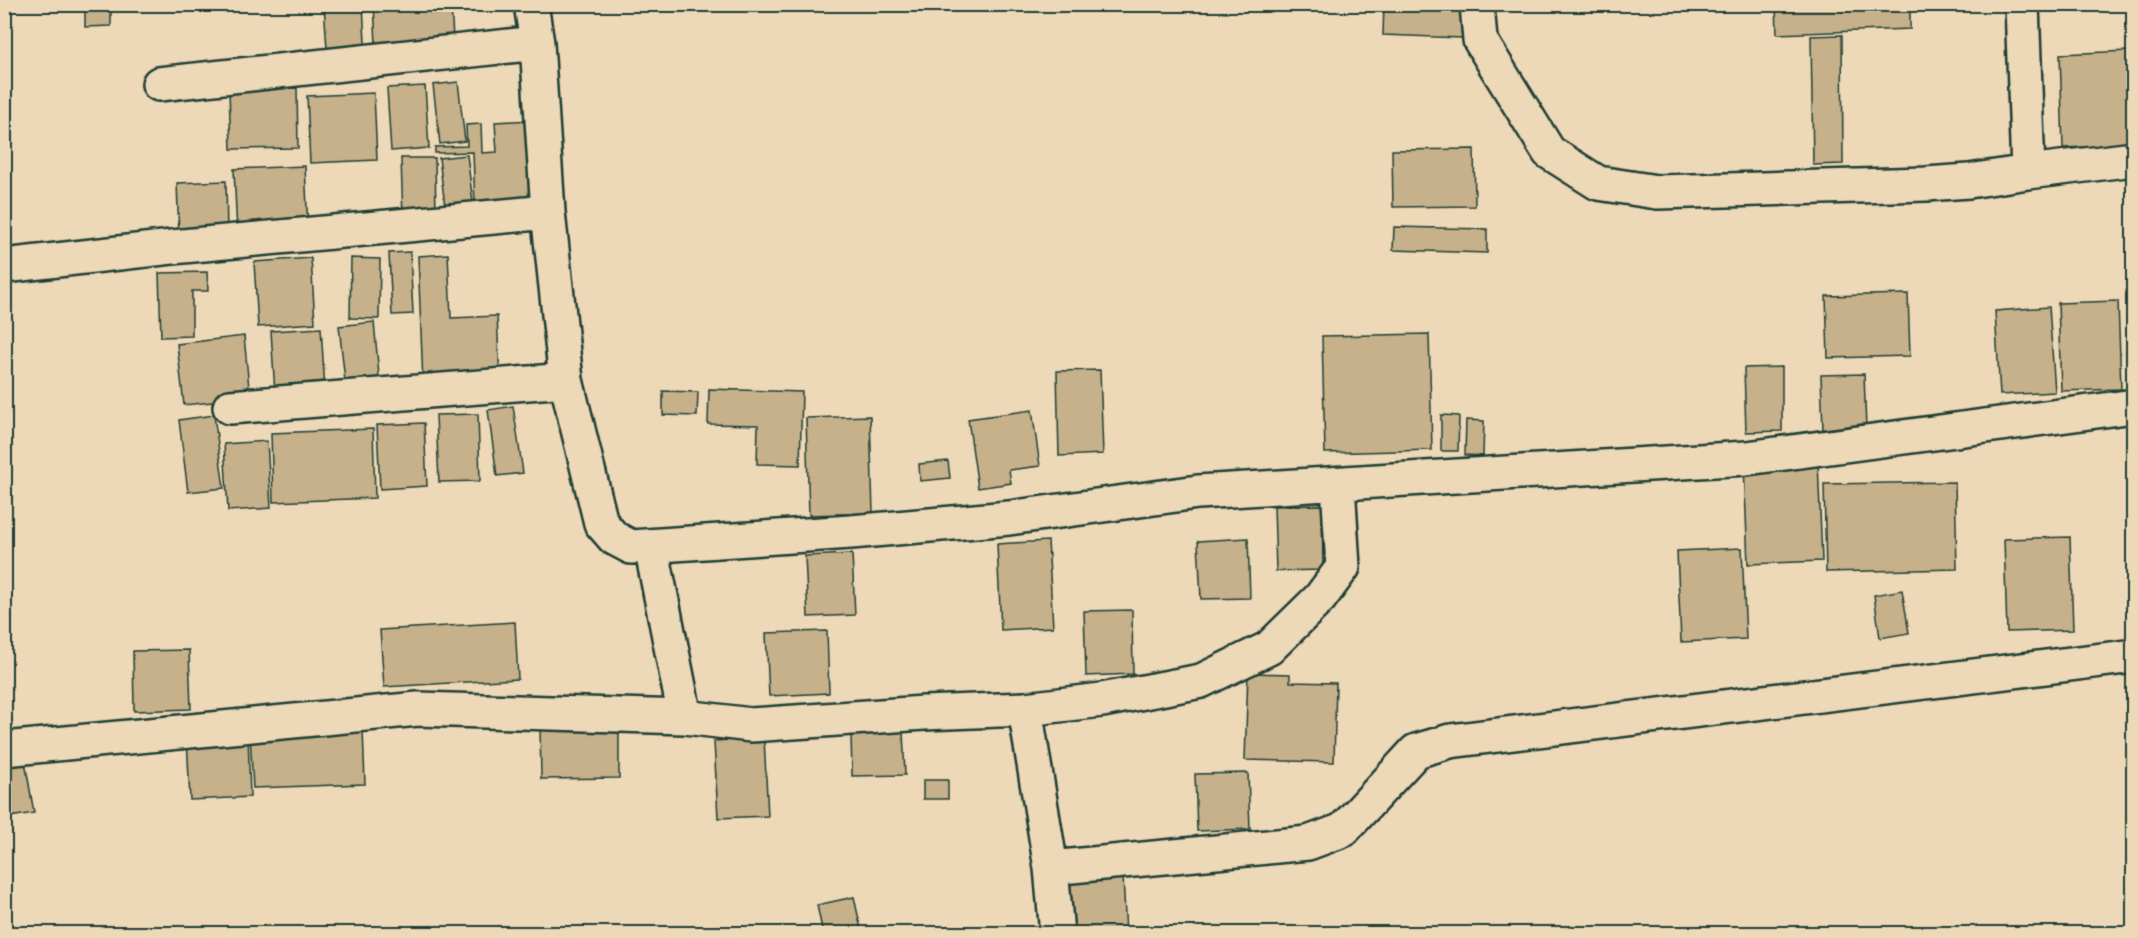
<svg xmlns="http://www.w3.org/2000/svg" width="2138" height="938" font-family="Sriracha,sans-serif">
<style>
.building{fill:#c6b18a;stroke:#1f3d34;stroke-width:1.5}
.lines{fill:none;stroke-linecap:round;stroke-linejoin:round}
.minor-casing{stroke:#1f3d34;stroke-width:38}
.minor{stroke:#edd8b7;stroke-width:33}
</style>
<rect width="100%" height="100%" fill="#edd8b7"/>
<filter id="ink" filterUnits="userSpaceOnUse"><feTurbulence type="fractalNoise" baseFrequency=".0167" numOctaves="2"/><feDisplacementMap in="SourceGraphic" scale="12" xChannelSelector="R" yChannelSelector="G"/><feConvolveMatrix kernelMatrix="1 2 1 2 8 2 1 2 1" color-interpolation-filters="sRGB"/></filter>
<g filter="url(#ink)">
<path class="building" d="M 85,4 L 111,4 L 111,26 L 85,27 Z
M 324,4 L 363,4 L 366,62 L 328,64 Z
M 374,4 L 451,4 L 453,39 L 376,44 Z
M 1384,4 L 1463,4 L 1462,38 L 1383,35 Z
M 1776,4 L 1910,4 L 1910,29 L 1777,34 Z
M 2127,4 L 2134,4 L 2134,30 L 2129,30 Z
M 1842,35 L 1843,164 L 1813,165 L 1811,36 Z
M 2129,51 L 2132,145 L 2063,148 L 2060,54 Z
M 458,82 L 465,141 L 440,144 L 433,85 Z
M 425,86 L 429,148 L 391,151 L 387,88 Z
M 297,88 L 298,148 L 231,149 L 229,90 Z
M 374,93 L 377,160 L 310,163 L 307,96 Z
M 531,120 L 534,203 L 475,206 L 473,152 L 435,153 L 435,147 L 467,146 L 466,125 L 481,124 L 482,153 L 497,152 L 495,122 Z
M 1474,149 L 1475,206 L 1393,207 L 1392,150 Z
M 467,155 L 474,211 L 446,214 L 439,158 Z
M 401,158 L 435,158 L 436,218 L 403,219 Z
M 305,166 L 308,229 L 237,233 L 234,169 Z
M 226,181 L 227,235 L 179,236 L 177,183 Z
M 1394,227 L 1487,229 L 1487,253 L 1393,250 Z
M 410,252 L 413,314 L 392,315 L 389,253 Z
M 448,254 L 451,318 L 497,316 L 500,380 L 423,383 L 418,256 Z
M 311,258 L 315,323 L 258,327 L 254,262 Z
M 351,258 L 380,259 L 379,319 L 350,318 Z
M 207,272 L 208,291 L 192,291 L 192,336 L 161,337 L 159,273 Z
M 1908,294 L 1910,356 L 1828,358 L 1826,296 Z
M 2118,301 L 2121,389 L 2061,391 L 2058,303 Z
M 2049,307 L 2055,392 L 2000,395 L 1995,311 Z
M 374,322 L 380,386 L 346,390 L 339,326 Z
M 321,328 L 325,390 L 275,393 L 271,331 Z
M 1429,334 L 1432,450 L 1325,453 L 1322,336 Z
M 244,336 L 250,398 L 184,405 L 177,344 Z
M 1782,367 L 1782,431 L 1746,432 L 1744,368 Z
M 1100,370 L 1103,454 L 1059,456 L 1057,371 Z
M 1864,374 L 1866,429 L 1823,430 L 1821,375 Z
M 709,389 L 802,392 L 800,465 L 757,464 L 758,425 L 708,424 Z
M 663,391 L 698,392 L 697,416 L 663,415 Z
M 513,406 L 523,473 L 497,476 L 488,410 Z
M 1032,410 L 1040,466 L 1009,470 L 1011,483 L 978,488 L 968,419 Z
M 478,414 L 480,481 L 439,482 L 436,415 Z
M 214,415 L 224,488 L 188,492 L 179,420 Z
M 1441,415 L 1459,416 L 1458,451 L 1441,451 Z
M 870,416 L 873,513 L 809,515 L 806,418 Z
M 1466,420 L 1484,421 L 1483,456 L 1465,455 Z
M 424,423 L 427,486 L 380,489 L 377,425 Z
M 373,429 L 375,498 L 273,502 L 271,433 Z
M 267,441 L 271,508 L 228,511 L 224,444 Z
M 2134,443 L 2134,532 L 2130,532 L 2129,444 Z
M 948,461 L 950,478 L 920,481 L 919,464 Z
M 1818,461 L 1822,561 L 1748,564 L 1744,464 Z
M 1955,482 L 1957,569 L 1826,572 L 1824,484 Z
M 1322,505 L 1323,570 L 1276,571 L 1274,506 Z
M 2070,537 L 2073,630 L 2007,632 L 2004,539 Z
M 1248,538 L 1250,598 L 1201,599 L 1198,541 Z
M 1048,541 L 1053,627 L 1001,630 L 997,544 Z
M 1742,548 L 1746,639 L 1681,642 L 1677,551 Z
M 852,554 L 855,615 L 808,617 L 805,556 Z
M 1902,590 L 1909,633 L 1880,638 L 1874,595 Z
M 1132,610 L 1133,674 L 1086,676 L 1084,611 Z
M 515,622 L 518,679 L 384,687 L 380,630 Z
M 827,631 L 829,693 L 769,696 L 766,633 Z
M 189,650 L 191,709 L 134,711 L 133,651 Z
M 1248,673 L 1290,674 L 1290,682 L 1336,683 L 1334,762 L 1245,760 Z
M 619,722 L 619,778 L 541,779 L 540,723 Z
M 363,729 L 365,784 L 253,788 L 250,734 Z
M 903,731 L 905,775 L 852,776 L 851,733 Z
M 248,734 L 250,797 L 190,800 L 187,737 Z
M 764,738 L 768,816 L 718,818 L 714,741 Z
M 24,756 L 34,813 L 4,818 L 4,759 Z
M 1248,773 L 1250,829 L 1197,831 L 1195,774 Z
M 923,780 L 948,780 L 948,799 L 923,799 Z
M 1123,876 L 1126,934 L 1073,934 L 1070,879 Z
M 854,897 L 862,934 L 823,934 L 817,905 Z"/>
<g class="lines">
<g class="minor-casing">
<path id="minor" d="M 531,4 L 537,43 L 548,212 L 566,380 L 601,523 L 614,538 L 631,547 L 851,532 L 1009,518 L 1198,492 L 1747,458 L 2134,406
M 1477,4 L 1480,40 L 1549,152 L 1598,183 L 1657,192 L 1926,184 L 1969,181 L 2028,172 L 2134,159
M 2022,4 L 2028,172
M 159,84 L 537,43
M 4,266 L 172,247 L 548,212
M 230,407 L 566,380
M 651,546 L 685,717
M 1025,709 L 1051,868 L 1057,934
M 4,749 L 418,709 L 685,717 L 751,725 L 924,713 L 1025,709 L 1102,700 L 1201,681 L 1269,648 L 1320,598 L 1343,567 L 1338,485
M 1051,868 L 1308,843 L 1343,830 L 1416,751 L 1450,741 L 2134,656"/>
</g>
<use href="#minor" class="minor"/>
</g>
</g>
<rect width="2138" height="938" fill="none" stroke="#edd8b7" stroke-width="24"/>
<rect x="12" y="12" width="2114" height="914" fill="none" stroke="#1f3d34" stroke-width="2" filter="url(#ink)"/>
</svg>
